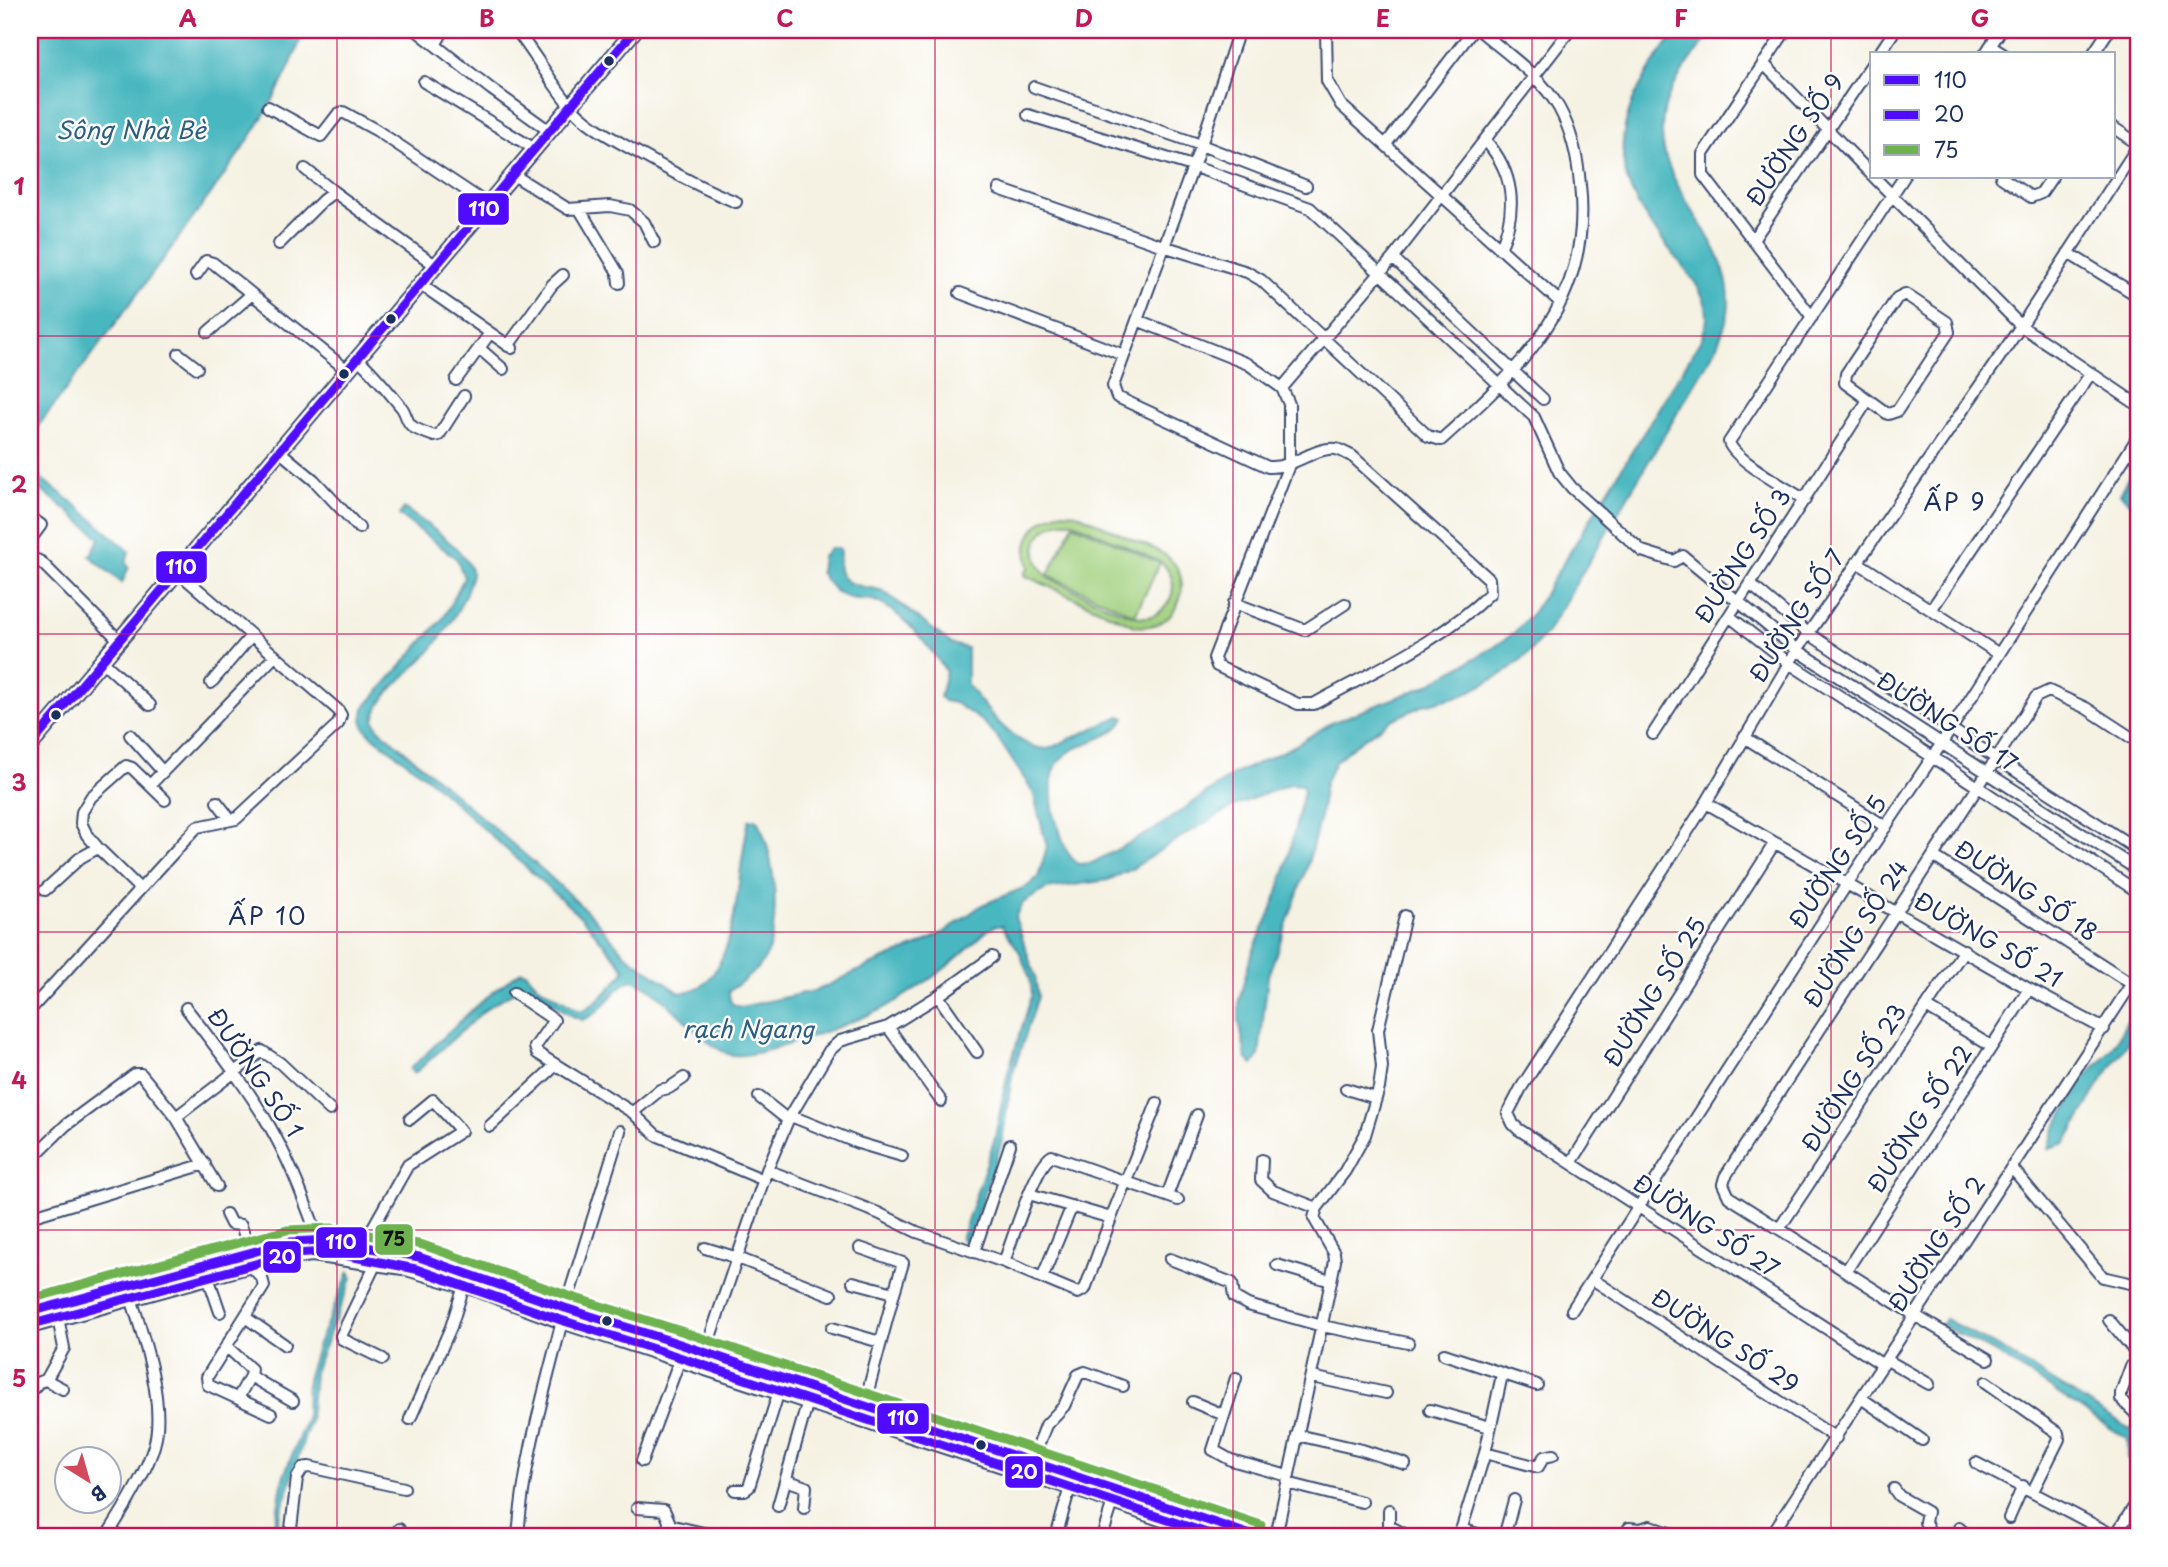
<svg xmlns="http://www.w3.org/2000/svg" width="2168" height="1567" font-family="'Playpen Sans',sans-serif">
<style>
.green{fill:#a2d17f;stroke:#5e806e;stroke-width:2;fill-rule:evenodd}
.water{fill:#48b7c0;stroke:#32738f;stroke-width:2}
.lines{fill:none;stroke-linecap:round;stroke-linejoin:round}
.minor-casing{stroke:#3c4c72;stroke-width:14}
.major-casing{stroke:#3c4c72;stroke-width:18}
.minor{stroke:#fff;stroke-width:10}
.major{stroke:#fff;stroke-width:14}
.bus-1-casing{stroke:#fff;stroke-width:14}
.bus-2-casing{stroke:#fff;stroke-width:14}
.bus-3-casing{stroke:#fff;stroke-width:14}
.bus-1{stroke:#4f0aff;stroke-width:9}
.bus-2{stroke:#4f0aff;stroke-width:9}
.bus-3{stroke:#6db24f;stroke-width:9}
.grid{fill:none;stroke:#c2185b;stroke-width:2;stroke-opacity:0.55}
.bus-dot{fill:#1b2f5e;stroke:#fff;stroke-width:2.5}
.labels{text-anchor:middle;stroke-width:5;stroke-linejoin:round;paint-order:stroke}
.street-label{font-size:23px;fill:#1b2f5e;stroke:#fff}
.water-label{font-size:24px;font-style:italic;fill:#2b5f80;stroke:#fff}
.neighbourhood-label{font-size:24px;letter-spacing:2px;fill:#1b2f5e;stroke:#fff}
.line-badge{stroke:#fff;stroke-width:2.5}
.badge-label{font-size:19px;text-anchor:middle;font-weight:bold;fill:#fff}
.pale-badge-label{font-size:19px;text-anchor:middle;font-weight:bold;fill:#111}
.neatline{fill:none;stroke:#c2185b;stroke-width:2.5}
.grid-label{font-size:23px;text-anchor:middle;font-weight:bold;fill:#c2185b}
</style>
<rect width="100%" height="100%" fill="#fff"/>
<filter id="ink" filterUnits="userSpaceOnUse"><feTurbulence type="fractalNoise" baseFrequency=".0143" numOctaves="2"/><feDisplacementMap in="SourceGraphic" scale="14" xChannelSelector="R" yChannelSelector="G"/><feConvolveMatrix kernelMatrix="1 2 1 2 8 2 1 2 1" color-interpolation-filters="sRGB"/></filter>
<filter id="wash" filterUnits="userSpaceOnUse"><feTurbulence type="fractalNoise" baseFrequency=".00686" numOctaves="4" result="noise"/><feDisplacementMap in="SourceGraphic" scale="28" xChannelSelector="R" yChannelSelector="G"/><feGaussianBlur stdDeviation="1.57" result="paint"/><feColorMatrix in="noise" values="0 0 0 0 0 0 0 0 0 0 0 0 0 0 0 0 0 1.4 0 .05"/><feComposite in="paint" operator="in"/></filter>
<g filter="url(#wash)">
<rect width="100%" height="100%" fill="#f5f2e3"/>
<path class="green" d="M 1062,512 L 1076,513 C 1097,523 1119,533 1140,543 C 1150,547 1161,551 1169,558 C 1185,572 1186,595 1173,612 C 1164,624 1150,628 1135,626 L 1024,575 L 1029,567 C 1021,540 1035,519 1062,512 ZM 1061,522 L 1073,522 L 1161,562 C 1171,571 1176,584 1171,597 C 1167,607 1158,616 1147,617 C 1129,620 1069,587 1050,578 C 1027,559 1033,529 1061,522 Z
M 1073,524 L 1160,563 L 1135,615 L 1048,575 Z"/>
<path class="water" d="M 30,30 L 304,30 C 282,97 238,157 196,214 C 142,289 86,363 30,437 Z
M 1677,30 L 1713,30 C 1697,53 1673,79 1665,107 C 1645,184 1729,229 1729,302 C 1729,318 1722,333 1716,348 L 1546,634 L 1527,655 L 1503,674 L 1463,695 L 1424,705 L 1389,721 L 1351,748 L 1335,762 L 1325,783 L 1320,817 L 1307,867 L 1268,976 L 1259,1056 L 1253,1065 L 1246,1058 L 1239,1021 L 1239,1000 L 1250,958 L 1272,909 L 1285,871 L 1304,790 L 1302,785 L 1290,784 L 1239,804 L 1181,837 L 1130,870 L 1108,880 L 1046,889 L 1023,903 L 1015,917 L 1035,976 L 1038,997 L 1012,1075 L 1002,1141 L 968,1242 L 961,1239 L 995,1138 L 1008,1072 L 1032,995 L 1030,978 L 1019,951 L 1002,926 L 995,926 L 987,931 C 966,950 945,970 921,985 C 908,994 894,1003 880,1010 C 855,1021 751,1063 728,1054 C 696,1041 661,986 632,980 C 611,988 605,1013 582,1020 L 573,1016 L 537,993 L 515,991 L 487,1008 L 414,1074 L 410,1069 C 446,1035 480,999 521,971 L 526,972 L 537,985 L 581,1011 C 593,1007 619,981 625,969 L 583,919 L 538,878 L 430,780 L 371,735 L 365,728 L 362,720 L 364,708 L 444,617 L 464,578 L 457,559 L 399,515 L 404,508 C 424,523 467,548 472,574 C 465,601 449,628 431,650 C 413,672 380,691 374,720 L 378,728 L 545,872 L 593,917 L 625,954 L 680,993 C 691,991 702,988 709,979 C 740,943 737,866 749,820 L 756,819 C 776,848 783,934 762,963 C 754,974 740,983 729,991 C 729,1001 731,1005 741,1007 L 818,990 L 870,965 L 919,945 L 946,931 L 982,905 L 1028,886 L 1038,877 L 1047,847 L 1033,792 L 997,737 L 983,722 L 955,703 L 944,701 L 940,697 L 946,671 C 929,647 903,612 875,601 C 870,599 864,600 859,599 C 839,598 830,588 820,572 L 822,557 L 830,548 L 839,548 C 842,556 837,563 839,570 C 843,588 870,586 883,591 L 952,644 L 967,648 L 967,684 C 986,709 1014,748 1048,749 L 1120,716 L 1125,718 C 1105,752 1047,735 1052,794 C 1052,804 1053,812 1056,821 C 1062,835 1065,855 1078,864 L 1092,863 L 1152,831 L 1234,774 L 1294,746 L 1331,723 L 1426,686 L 1496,646 L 1515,632 L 1533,612 L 1702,338 C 1703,332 1707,324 1707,318 C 1708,300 1696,283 1686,270 C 1649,222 1609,184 1627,118 C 1636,85 1658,57 1677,30 Z
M 2138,458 L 2138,509 L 2120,494 Z
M 30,470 L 76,505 L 129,551 L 126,564 L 129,567 L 122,583 L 90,556 L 100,538 L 57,502 L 30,483 Z
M 2138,1000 L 2138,1028 L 2097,1088 L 2066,1143 L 2049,1148 L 2055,1128 L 2085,1077 L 2113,1048 Z
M 349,1272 L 352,1278 L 314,1372 L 310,1420 L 273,1537 L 263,1537 L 275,1524 L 283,1478 L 306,1419 L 307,1379 L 318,1344 Z
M 1945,1319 L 2001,1349 L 2130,1429 L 2135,1428 L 2138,1424 L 2138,1438 L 2133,1451 L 2138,1457 L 2138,1466 L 2127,1459 L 2127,1439 L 1998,1354 L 1941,1325 Z"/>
</g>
<g filter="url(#ink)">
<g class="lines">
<g class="minor-casing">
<path id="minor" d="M 416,30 L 491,89 L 548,130
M 516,30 C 535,54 550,81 569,104 C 586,125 612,138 635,151 C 668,170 701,188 736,202
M 1326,30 L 1327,81 L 1341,105 L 1560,302
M 1786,30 L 1703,154 L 1703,175 L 1812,317
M 435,45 L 444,30
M 1990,46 L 2003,54
M 1879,54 L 1895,30
M 1985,54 L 2001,30
M 2093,54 L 2109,30
M 1763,63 L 1872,175
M 424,82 L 533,148
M 1034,87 L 1201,145 L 1306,186
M 268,107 L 321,136 L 338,114 L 343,112 L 376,130 L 487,204
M 1028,115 L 1192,166 L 1310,208 L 1534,417 L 1559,472 L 1572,488 L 1642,551 L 1674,561 L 1683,556 L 1797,650 L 2138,870
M 2114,128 L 2138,144
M 1485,140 C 1514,172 1518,210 1500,249
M 1386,144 L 1473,30
M 305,169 L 334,192
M 512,174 L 568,209 L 610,206 L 630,210 L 644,222 L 654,242
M 1874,177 L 2021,326 L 2138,405
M 2001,177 L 2031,197 L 2041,193 L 2052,177
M 999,189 L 1163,246 L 1247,272 L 1261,280 L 1428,436 L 1441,440 C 1520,369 1593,302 1580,185 C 1578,159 1572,132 1559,108 C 1541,76 1506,53 1479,30
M 580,210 L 618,273 L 619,283
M 1753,240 L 1872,64
M 279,244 L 323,200 L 334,192 L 435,265
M 2068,253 L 2138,296
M 1393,258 L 1543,399
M 196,275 L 206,261 L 213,263 L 347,370
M 420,284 L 512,348
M 960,293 L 1124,355
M 1905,294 L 1947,322 L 1949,332 L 1897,411 L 1888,414 L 1845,383 L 1846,374 L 1897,298 Z
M 1137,320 L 1248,364 L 1282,388 L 1289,404 L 1289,465 L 1214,658 L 1217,666 L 1298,704 L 1314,704 C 1373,671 1442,641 1490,593 L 1489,579 L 1352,456 C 1347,454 1341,450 1336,449 C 1315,446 1293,469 1268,467 L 1117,397 L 1113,386 L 1201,145 L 1239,30
M 208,332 L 252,294
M 508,346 L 552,285 L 563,275
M 479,348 L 503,369
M 179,354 L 197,368
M 357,358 C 374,373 388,391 402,408 C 407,415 406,422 413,427 C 419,431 427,433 434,436 L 439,435 L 464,396
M 456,380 L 490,333
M 1282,388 L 1393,258 L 1570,30
M 279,451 L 314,480 L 359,528
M 1805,500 C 1788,489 1733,459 1729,442 L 1904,177
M 30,517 L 41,525 L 30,540
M 1857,562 L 1999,654
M 30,566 L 37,560 L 41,562 L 120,641
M 1750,584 L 1808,633 L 1951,729 L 2138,850
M 1234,603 L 1305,630 L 1345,604
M 1931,610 L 2091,373
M 1729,616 L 1789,663 L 2138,892
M 102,661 L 150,705
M 211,683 L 251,636
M 1653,734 L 1868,400
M 130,735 L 163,772
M 1744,737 L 1886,827
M 150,785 L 274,657
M 217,802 L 231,820
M 1706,803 L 2029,989 L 2104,1029
M 1933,856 L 2132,984
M 139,888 L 98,848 L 87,835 L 81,823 L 82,812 L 91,797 L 126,766 L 132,768 L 165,800
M 45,890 L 80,858 L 98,848
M 514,993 L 554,1020 L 535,1047 L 537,1053 L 632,1112 L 656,1135 L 764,1180
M 938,996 L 977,1052
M 1926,1007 L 1991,1046
M 186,1008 C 216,1047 252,1093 275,1136 C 293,1169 306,1205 319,1240
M 30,1010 L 197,827 L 236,819 L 338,724 L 341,715 L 338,710 L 178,572
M 888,1027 L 941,1101
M 1346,1089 L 1376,1098
M 759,1097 L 788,1120
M 633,1112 L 660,1090 L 669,1088 L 684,1078
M 791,1116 L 858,1143 L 902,1156
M 176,1117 L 262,1051 L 280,1063 L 330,1110
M 490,1126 L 556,1065
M 30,1160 L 66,1125 L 135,1074 L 141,1074 L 176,1117 L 217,1186
M 1262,1160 L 1261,1180 L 1273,1191 L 1317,1208
M 1571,1163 L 1774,844
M 2012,1168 L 2103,1277 L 2138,1285
M 767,1170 L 878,1213 L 917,1232 L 1004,1262 L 1078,1293 L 1085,1289 L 1111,1218
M 1029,1194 L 1111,1218 L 1157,1103
M 1167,1196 L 1197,1115
M 226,1214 L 231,1224 L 241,1225 L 250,1252
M 30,1217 L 205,1164
M 1779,1229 L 1964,950
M 363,1245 L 408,1165 L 461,1131 L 433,1100 L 410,1119
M 705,1248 L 738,1258 L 831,1295
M 860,1248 L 903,1263 L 894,1293
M 974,1252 L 1010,1145
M 1170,1259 L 1232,1283 L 1234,1297 L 1248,1305 L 1322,1326 L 1408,1343
M 1004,1262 C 1012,1241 1035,1165 1052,1156 L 1178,1200
M 376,1263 L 341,1336 L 342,1339 L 383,1359
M 250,1265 L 262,1278 L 264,1286 L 207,1377 L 208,1385 L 271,1414
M 1277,1265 L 1331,1281
M 1846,1271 L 2029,989
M 208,1277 L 220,1312
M 1042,1278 L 1072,1206
M 1592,1279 L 1836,1438
M 853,1282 L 894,1293 L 864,1406
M 565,1308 L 620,1131
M 1572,1310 L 1847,884 L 1942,743 L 2138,437
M 245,1317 L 285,1345
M 2109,1320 L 2138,1355
M 832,1328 L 880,1342
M 227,1347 L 251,1369 L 250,1376 L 238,1398
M 705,1352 L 767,1170 L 788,1120 L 829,1051 L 840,1041 L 888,1027 L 938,996 L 992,957
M 1444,1354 L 1537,1385
M 1988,1359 L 1916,1316 L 1729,1197 L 1723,1184 L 1725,1177 C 1827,1016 1933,858 2036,697 L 2049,691 L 2086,708 L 2138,742
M 1887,1360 L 1929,1384
M 1883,1365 L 1518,1129 L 1513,1124 L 1508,1113 L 1521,1088 L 1706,803 L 1797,650 L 2021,326 L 2138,146
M 2131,1366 L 2121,1393 L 2121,1399 L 2138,1416
M 250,1376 L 293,1401
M 1312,1377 L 1386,1393
M 1236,1378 L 1213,1450 L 1231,1460 L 1288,1476
M 46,1380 L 63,1389
M 1986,1382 L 2058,1433 L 2059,1439 L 2033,1491
M 30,1392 L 39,1382 L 46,1380 L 64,1348 L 58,1318
M 1861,1398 L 1922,1440
M 1193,1402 L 1224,1415
M 1430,1410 L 1490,1427
M 410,1419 L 451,1327 L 464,1286
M 1297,1435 L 1362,1450 L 1405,1464
M 1485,1453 L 1538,1467 L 1544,1457 L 1553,1455
M 642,1461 L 680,1359
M 1032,1462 L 1046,1425 L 1064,1406 L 1078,1375 L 1085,1372 L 1123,1386
M 1976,1463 L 2115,1536
M 786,1480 L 806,1487 L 804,1508
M 1287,1483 L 1362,1502
M 1894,1489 L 1899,1496 L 1927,1512 L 1925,1522 L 1930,1532 L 1929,1537
M 735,1490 L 745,1490 L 749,1487 L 779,1391
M 778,1506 L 808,1401
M 637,1508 L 664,1510 L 669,1521 L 668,1537
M 1389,1510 L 1389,1526 L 1404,1534 L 1405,1537
M 2009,1518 L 2023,1486
M 669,1525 L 721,1537
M 1959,1528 L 1969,1537
M 1461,1529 L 1487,1537
M 106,1537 C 121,1514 146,1473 154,1446 C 166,1405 144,1338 131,1298
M 290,1537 L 297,1478 L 303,1468 L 309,1467 L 404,1488
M 399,1537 L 399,1529
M 518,1537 C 523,1463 544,1393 562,1321
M 1056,1537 L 1070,1487
M 1102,1537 L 1113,1502
M 1276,1537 C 1294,1445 1317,1354 1335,1261 L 1334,1253 L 1314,1218 L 1317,1208 L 1345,1171 L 1365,1135 L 1379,1088 L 1382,1067 L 1378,1030 L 1405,916
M 1459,1537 L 1485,1453 L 1502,1375
M 1504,1537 L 1514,1500
M 1624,1537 L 1629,1528 L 1641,1529 L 1650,1526 L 1680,1537
M 1770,1537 L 2138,974
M 2114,1537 L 2138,1501"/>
</g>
<g class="major-casing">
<path id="major" d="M 30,746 L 635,30
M 30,1312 L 290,1242 L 329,1240 L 419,1257 L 565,1308 L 674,1342 L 1257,1537
M 30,1326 L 273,1259 L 312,1254 L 403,1267 L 480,1290 L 562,1321 L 1091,1494 L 1214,1537"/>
</g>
<use href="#minor" class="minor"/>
<use href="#major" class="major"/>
<g class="bus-1-casing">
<path id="bus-1" d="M 30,746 L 635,30
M 30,1312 L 290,1242 L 329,1240 L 419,1257 L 565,1308 L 674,1342 L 1257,1537"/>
</g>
<g class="bus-2-casing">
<path id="bus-2" d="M 33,1324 L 292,1254 L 328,1252 L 416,1269 L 561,1320 L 670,1354 L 1219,1537"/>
</g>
<g class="bus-3-casing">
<path id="bus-3" d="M 30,1299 L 287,1230 L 331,1228 L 423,1245 L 569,1296 L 678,1330 L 1261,1525"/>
</g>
<use href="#bus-1" class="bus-1"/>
<use href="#bus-2" class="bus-2"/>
<use href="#bus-3" class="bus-3"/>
</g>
</g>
<path class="grid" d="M 337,30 L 337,1537M 636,30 L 636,1537M 935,30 L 935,1537M 1233,30 L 1233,1537M 1532,30 L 1532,1537M 1831,30 L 1831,1537M 30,336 L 2138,336M 30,634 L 2138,634M 30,932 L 2138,932M 30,1230 L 2138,1230"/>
<g class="bus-dot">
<circle cx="609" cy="61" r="6"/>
<circle cx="391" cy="319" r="6"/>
<circle cx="344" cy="374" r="6"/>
<circle cx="56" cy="715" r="6"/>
<circle cx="607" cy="1321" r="6"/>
<circle cx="981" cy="1445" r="6"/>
</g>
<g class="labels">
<g class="street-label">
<text transform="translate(1795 140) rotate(-56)" y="8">ĐƯỜNG SỐ 9</text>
<text transform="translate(1743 556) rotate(-57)" y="8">ĐƯỜNG SỐ 3</text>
<text transform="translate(1797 616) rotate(-57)" y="8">ĐƯỜNG SỐ 7</text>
<text transform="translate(1947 722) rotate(33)" y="8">ĐƯỜNG SỐ 17</text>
<text transform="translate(1838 862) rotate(-56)" y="8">ĐƯỜNG SỐ 5</text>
<text transform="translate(2026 891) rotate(33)" y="8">ĐƯỜNG SỐ 18</text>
<text transform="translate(1856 934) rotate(-57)" y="8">ĐƯỜNG SỐ 24</text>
<text transform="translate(1988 940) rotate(30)" y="8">ĐƯỜNG SỐ 21</text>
<text transform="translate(1655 992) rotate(-58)" y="8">ĐƯỜNG SỐ 25</text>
<text transform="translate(255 1073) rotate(56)" y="8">ĐƯỜNG SỐ 1</text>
<text transform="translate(1854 1078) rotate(-57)" y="8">ĐƯỜNG SỐ 23</text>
<text transform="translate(1920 1119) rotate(-57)" y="8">ĐƯỜNG SỐ 22</text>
<text transform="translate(1706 1226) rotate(33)" y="8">ĐƯỜNG SỐ 27</text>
<text transform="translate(1937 1244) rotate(-57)" y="8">ĐƯỜNG SỐ 2</text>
<text transform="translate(1725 1341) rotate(33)" y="8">ĐƯỜNG SỐ 29</text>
</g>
<g class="water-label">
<text x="131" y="139">Sông Nhà Bè</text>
<text x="748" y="1038">rạch Ngang</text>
</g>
<g class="neighbourhood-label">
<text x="1955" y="511">ẤP 9</text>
<text x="268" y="925">ẤP 10</text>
</g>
</g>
<g class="line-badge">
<rect x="457" y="192" width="53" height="34" rx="7" fill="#4f0aff"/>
<rect x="155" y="550" width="53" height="34" rx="7" fill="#4f0aff"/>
<rect x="374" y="1223" width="40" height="33" rx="7" fill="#6db24f"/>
<rect x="315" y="1226" width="53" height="33" rx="7" fill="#4f0aff"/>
<rect x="262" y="1240" width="40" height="34" rx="7" fill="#4f0aff"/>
<rect x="876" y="1402" width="54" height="33" rx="7" fill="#4f0aff"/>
<rect x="1004" y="1455" width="40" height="34" rx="7" fill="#4f0aff"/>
</g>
<g class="badge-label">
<text x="484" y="216">110</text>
<text x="181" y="574">110</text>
<text x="341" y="1249">110</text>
<text x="282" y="1264">20</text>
<text x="903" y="1425">110</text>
<text x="1024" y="1479">20</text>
</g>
<g class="pale-badge-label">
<text x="394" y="1246">75</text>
</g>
<rect width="2168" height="1567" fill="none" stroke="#fff" stroke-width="77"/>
<rect x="1870" y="52" width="245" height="126" fill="#ffffff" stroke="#a4acbf" stroke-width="2"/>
<rect x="1884" y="75" width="35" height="10" fill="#4f0aff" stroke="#a4acbf" stroke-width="2"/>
<text x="1934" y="88" font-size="21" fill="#1b2f5e">110</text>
<rect x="1884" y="110" width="35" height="10" fill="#4f0aff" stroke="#a4acbf" stroke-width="2"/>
<text x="1934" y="122" font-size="21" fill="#1b2f5e">20</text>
<rect x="1884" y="145" width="35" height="10" fill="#6db24f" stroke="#a4acbf" stroke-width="2"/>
<text x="1934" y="158" font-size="21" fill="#1b2f5e">75</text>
<g transform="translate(88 1480) rotate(143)"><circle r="33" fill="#ffffff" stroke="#a4acbf" stroke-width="2"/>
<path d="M0-5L12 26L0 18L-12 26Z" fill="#d1495b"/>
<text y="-10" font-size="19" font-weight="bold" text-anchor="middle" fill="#1b2f5e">B</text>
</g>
<rect x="38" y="38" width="2092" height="1490" class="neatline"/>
<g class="grid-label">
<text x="188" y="27">A</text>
<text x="487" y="27">B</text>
<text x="785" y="27">C</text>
<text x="1084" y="27">D</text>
<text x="1383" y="27">E</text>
<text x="1681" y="27">F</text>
<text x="1980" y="27">G</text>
<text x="19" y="195">1</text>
<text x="19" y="493">2</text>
<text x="19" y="791">3</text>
<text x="19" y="1089">4</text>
<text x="19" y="1387">5</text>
</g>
</svg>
